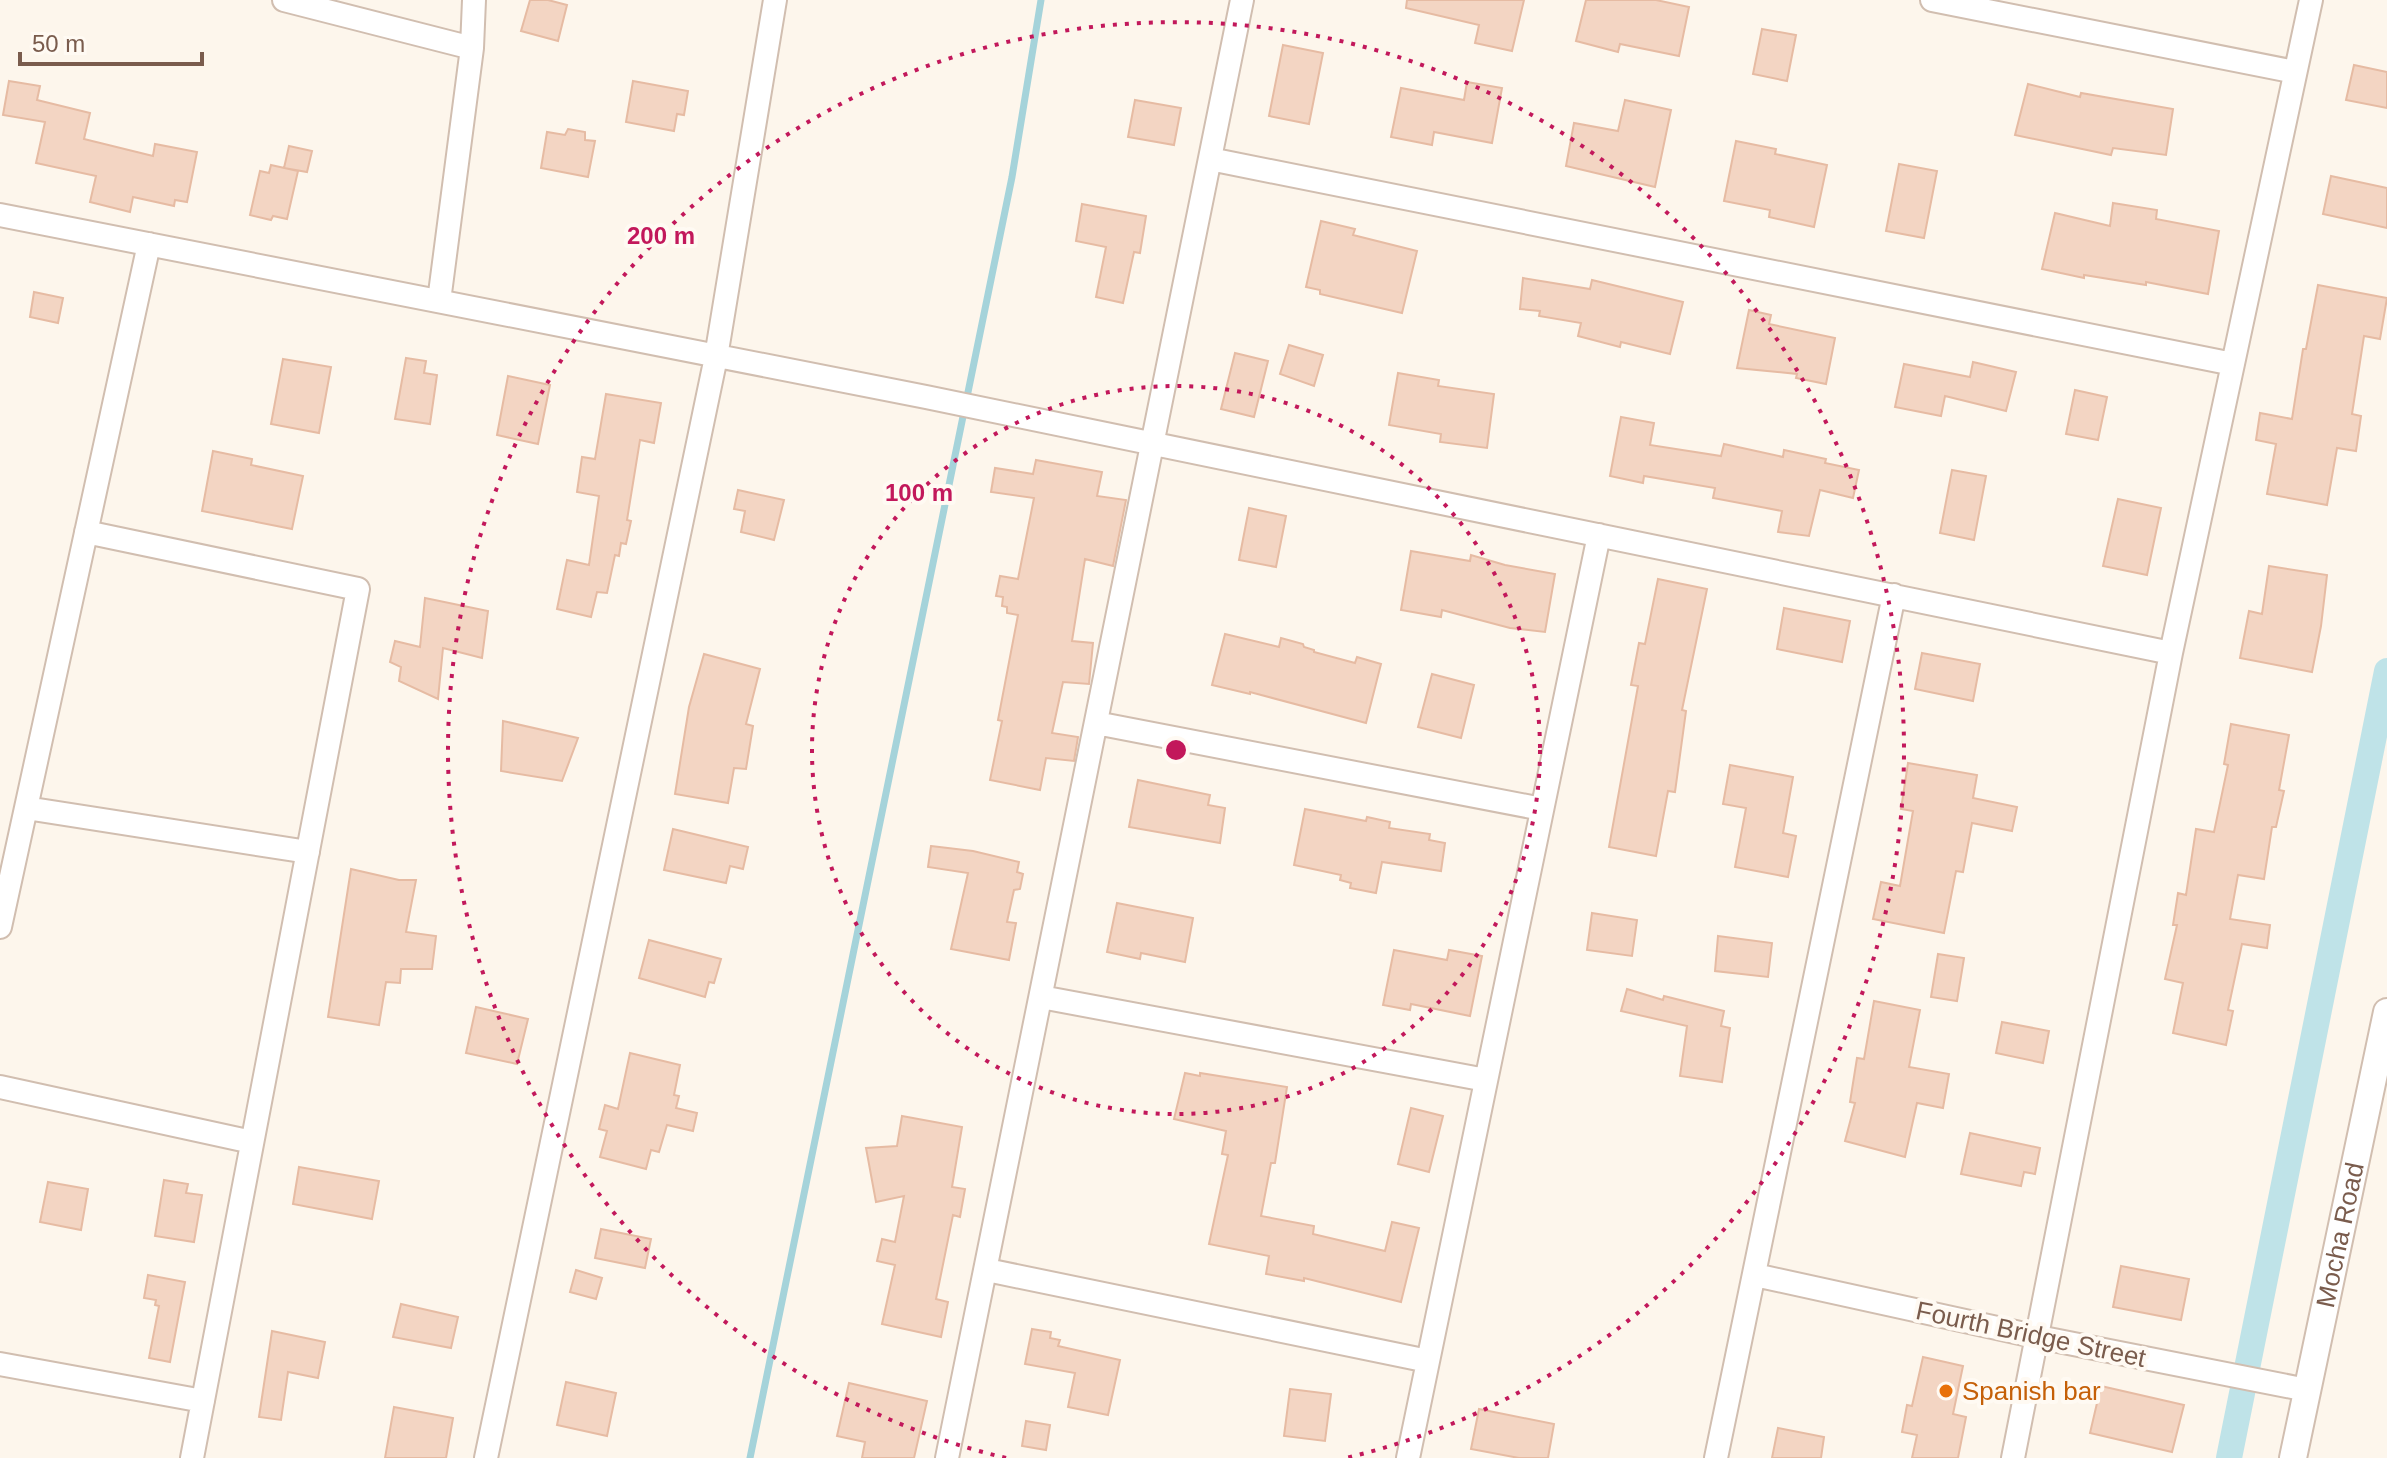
<svg xmlns="http://www.w3.org/2000/svg" width="2387" height="1458" font-family="Arial,sans-serif">
<style>
.lines{fill:none;stroke-linecap:round;stroke-linejoin:round}
.stream{stroke:#a5d3da;stroke-width:7}
.canal{stroke:#bfe3e8;stroke-width:26}
.building{fill:#f3d5c3;stroke:#e6bba3;stroke-width:2}
.minor-casing{stroke:#d1beb0;stroke-width:26}
.tertiary-casing{stroke:#d1beb0;stroke-width:30}
.minor{stroke:#fff;stroke-width:22}
.tertiary{stroke:#fff;stroke-width:26}
.ring{fill:none;stroke:#c2185b;stroke-width:4;stroke-dasharray:4 8}
.food-dot{fill:#e8710a;stroke:#fffaf3;stroke-width:3}
.labels{text-anchor:middle;stroke-width:8;stroke-linejoin:round;paint-order:stroke}
.street-label{font-size:26px;fill:#7a5c4d;stroke:#fffaf3}
.food-label{font-size:26px;fill:#c56008;stroke:#fffaf3;text-anchor:start}
.centre{fill:#c2185b;stroke:#fffaf3;stroke-width:4}
.ring-label{font-size:24px;text-anchor:middle;font-weight:bold;fill:#c2185b;stroke:#fffaf3;stroke-width:8;stroke-linejoin:round;paint-order:stroke}
</style>
<rect width="100%" height="100%" fill="#fdf6ec"/>
<g class="lines">
<path class="stream" d="M 750,1458 L 1012,177 L 1041,0"/>
<path class="canal" d="M 2229,1458 L 2387,671"/>
</g>
<path class="building" d="M 530,0 L 548,0 L 567,5 L 558,41 L 521,31 Z
M 1407,0 L 1524,0 L 1512,51 L 1475,43 L 1479,25 L 1406,8 Z
M 1586,0 L 1656,0 L 1689,7 L 1679,56 L 1620,44 L 1618,52 L 1576,41 Z
M 1762,29 L 1796,35 L 1787,81 L 1753,74 Z
M 1283,45 L 1323,53 L 1309,124 L 1269,116 Z
M 2354,65 L 2387,72 L 2387,108 L 2346,100 Z
M 9,81 L 40,86 L 37,100 L 90,113 L 84,139 L 153,156 L 155,144 L 197,152 L 187,202 L 175,200 L 174,206 L 133,197 L 130,212 L 90,202 L 96,176 L 36,163 L 45,122 L 3,115 Z
M 633,81 L 688,91 L 684,115 L 677,114 L 674,131 L 626,122 Z
M 1467,82 L 1502,88 L 1492,143 L 1434,132 L 1432,145 L 1391,137 L 1401,88 L 1464,100 Z
M 2028,84 L 2080,97 L 2081,93 L 2173,109 L 2166,155 L 2113,148 L 2111,155 L 2015,135 Z
M 1135,100 L 1181,108 L 1174,145 L 1128,137 Z
M 1625,100 L 1671,110 L 1655,187 L 1566,166 L 1574,123 L 1618,131 Z
M 568,129 L 585,132 L 585,140 L 595,141 L 588,177 L 541,168 L 547,132 L 565,135 Z
M 1736,141 L 1776,149 L 1775,154 L 1827,165 L 1814,227 L 1769,217 L 1770,210 L 1724,201 Z
M 289,146 L 312,151 L 307,172 L 284,168 Z
M 1899,164 L 1937,171 L 1924,238 L 1886,231 Z
M 271,165 L 298,171 L 287,219 L 273,216 L 271,220 L 250,215 L 260,171 L 269,173 Z
M 2331,176 L 2387,188 L 2387,228 L 2323,214 Z
M 2113,203 L 2157,210 L 2156,219 L 2219,231 L 2208,294 L 2146,282 L 2146,285 L 2084,275 L 2084,278 L 2042,269 L 2055,213 L 2110,226 Z
M 1082,204 L 1146,216 L 1140,253 L 1134,252 L 1123,303 L 1096,297 L 1106,247 L 1076,241 Z
M 1321,221 L 1355,229 L 1353,235 L 1417,251 L 1402,313 L 1320,294 L 1320,290 L 1306,287 Z
M 1523,278 L 1590,289 L 1592,280 L 1683,302 L 1670,354 L 1621,342 L 1620,347 L 1578,336 L 1581,323 L 1539,316 L 1540,311 L 1520,309 Z
M 2318,285 L 2387,298 L 2380,339 L 2364,336 L 2352,414 L 2361,416 L 2356,451 L 2337,448 L 2327,505 L 2267,494 L 2276,444 L 2256,440 L 2260,413 L 2292,419 L 2303,349 L 2306,349 Z
M 34,292 L 63,298 L 58,323 L 30,317 Z
M 1749,310 L 1771,315 L 1769,324 L 1835,338 L 1826,384 L 1796,378 L 1797,374 L 1737,368 Z
M 1289,345 L 1323,355 L 1314,386 L 1280,374 Z
M 1235,353 L 1268,361 L 1254,417 L 1221,409 Z
M 406,358 L 426,361 L 424,373 L 437,375 L 430,424 L 395,419 Z
M 283,359 L 331,367 L 319,433 L 271,424 Z
M 1973,362 L 2016,372 L 2006,411 L 1945,396 L 1941,416 L 1895,407 L 1904,364 L 1970,377 Z
M 1398,373 L 1439,380 L 1438,386 L 1494,394 L 1487,448 L 1440,442 L 1441,434 L 1389,425 Z
M 508,376 L 550,385 L 538,444 L 497,435 Z
M 2075,390 L 2107,397 L 2098,440 L 2066,434 Z
M 606,394 L 661,403 L 654,443 L 640,440 L 627,520 L 631,521 L 626,544 L 621,543 L 619,556 L 615,555 L 607,593 L 597,592 L 591,617 L 557,609 L 567,560 L 589,565 L 599,496 L 577,492 L 582,457 L 595,459 Z
M 1621,417 L 1654,423 L 1650,445 L 1721,456 L 1724,444 L 1783,457 L 1784,450 L 1826,459 L 1825,463 L 1859,470 L 1853,498 L 1820,490 L 1809,536 L 1778,532 L 1782,511 L 1713,498 L 1715,488 L 1644,476 L 1643,483 L 1610,476 Z
M 213,451 L 252,459 L 251,465 L 303,476 L 292,529 L 202,511 Z
M 1036,460 L 1102,472 L 1097,496 L 1126,500 L 1113,566 L 1085,559 L 1072,641 L 1093,643 L 1089,684 L 1063,682 L 1052,733 L 1078,737 L 1074,761 L 1046,758 L 1040,790 L 990,780 L 1002,721 L 998,720 L 1018,615 L 1007,613 L 1007,607 L 1002,606 L 1003,597 L 996,596 L 1000,576 L 1018,579 L 1034,498 L 991,492 L 995,468 L 1033,474 Z
M 1952,470 L 1986,476 L 1974,540 L 1940,533 Z
M 738,490 L 784,500 L 774,540 L 741,532 L 745,511 L 734,509 Z
M 2118,499 L 2161,508 L 2147,575 L 2103,566 Z
M 1249,508 L 1286,516 L 1276,567 L 1239,560 Z
M 1411,551 L 1470,561 L 1471,555 L 1505,565 L 1555,574 L 1545,632 L 1510,628 L 1442,610 L 1441,617 L 1401,610 Z
M 2269,566 L 2327,575 L 2321,626 L 2312,672 L 2240,658 L 2249,611 L 2262,614 Z
M 1658,579 L 1707,589 L 1682,710 L 1686,711 L 1675,792 L 1668,791 L 1656,856 L 1609,847 L 1638,686 L 1631,685 L 1639,643 L 1645,644 Z
M 425,598 L 488,611 L 482,658 L 443,648 L 438,699 L 399,681 L 401,667 L 390,662 L 395,641 L 420,647 Z
M 1784,608 L 1850,621 L 1842,662 L 1777,649 Z
M 1225,634 L 1279,647 L 1281,638 L 1303,644 L 1304,647 L 1314,650 L 1314,652 L 1355,663 L 1357,657 L 1381,664 L 1366,723 L 1250,692 L 1250,694 L 1212,685 Z
M 1922,653 L 1980,664 L 1973,701 L 1915,689 Z
M 704,654 L 760,669 L 746,724 L 753,726 L 746,769 L 734,768 L 728,803 L 675,794 L 689,707 Z
M 1432,674 L 1474,685 L 1461,738 L 1418,727 Z
M 503,721 L 578,738 L 562,781 L 501,771 Z
M 2231,724 L 2289,735 L 2279,790 L 2284,791 L 2276,827 L 2272,827 L 2264,879 L 2238,875 L 2230,919 L 2270,925 L 2267,948 L 2242,944 L 2228,1010 L 2233,1011 L 2226,1045 L 2173,1033 L 2183,983 L 2165,979 L 2177,925 L 2173,925 L 2178,893 L 2186,895 L 2196,829 L 2214,832 L 2228,765 L 2224,764 Z
M 1908,763 L 1977,775 L 1973,798 L 2017,807 L 2012,831 L 1972,823 L 1963,872 L 1956,871 L 1944,933 L 1873,919 L 1881,882 L 1900,886 L 1913,811 L 1901,809 Z
M 1730,765 L 1793,777 L 1783,833 L 1796,836 L 1788,877 L 1735,867 L 1746,808 L 1723,804 Z
M 1138,780 L 1210,795 L 1208,805 L 1225,808 L 1220,843 L 1129,827 Z
M 1305,809 L 1366,821 L 1367,817 L 1390,822 L 1389,828 L 1430,834 L 1429,840 L 1445,843 L 1441,871 L 1382,862 L 1376,893 L 1350,888 L 1351,883 L 1340,880 L 1341,875 L 1294,865 Z
M 673,829 L 748,847 L 743,869 L 730,866 L 726,883 L 664,870 Z
M 931,846 L 973,851 L 1019,862 L 1017,872 L 1023,874 L 1020,889 L 1014,890 L 1007,922 L 1016,923 L 1009,960 L 951,949 L 968,873 L 928,867 Z
M 351,869 L 399,880 L 416,880 L 406,932 L 436,936 L 432,969 L 401,969 L 400,983 L 386,982 L 379,1025 L 328,1017 Z
M 1117,903 L 1193,918 L 1185,962 L 1141,953 L 1140,959 L 1107,952 Z
M 1592,913 L 1637,920 L 1632,956 L 1587,950 Z
M 1718,936 L 1772,943 L 1768,977 L 1715,971 Z
M 649,940 L 721,959 L 714,983 L 709,982 L 705,997 L 639,978 Z
M 1394,950 L 1447,960 L 1449,950 L 1482,956 L 1470,1016 L 1411,1004 L 1410,1010 L 1383,1005 Z
M 1938,954 L 1964,958 L 1957,1001 L 1931,997 Z
M 1627,989 L 1663,1000 L 1664,996 L 1724,1011 L 1721,1026 L 1730,1028 L 1722,1082 L 1680,1076 L 1687,1026 L 1621,1011 Z
M 1874,1001 L 1920,1010 L 1909,1067 L 1949,1074 L 1943,1108 L 1917,1103 L 1905,1157 L 1845,1141 L 1855,1103 L 1850,1102 L 1857,1058 L 1864,1059 Z
M 476,1007 L 528,1019 L 517,1064 L 466,1053 Z
M 2002,1022 L 2049,1031 L 2043,1063 L 1996,1053 Z
M 630,1053 L 680,1065 L 674,1095 L 679,1096 L 676,1108 L 697,1113 L 693,1131 L 667,1125 L 659,1152 L 651,1150 L 646,1169 L 600,1157 L 607,1131 L 599,1129 L 605,1105 L 618,1109 Z
M 1185,1073 L 1200,1076 L 1200,1073 L 1287,1087 L 1275,1163 L 1271,1163 L 1261,1216 L 1314,1226 L 1313,1234 L 1385,1251 L 1392,1222 L 1419,1228 L 1401,1302 L 1304,1278 L 1304,1281 L 1266,1274 L 1269,1256 L 1209,1244 L 1228,1155 L 1222,1154 L 1226,1131 L 1174,1119 Z
M 1411,1108 L 1443,1116 L 1429,1172 L 1398,1164 Z
M 902,1116 L 962,1127 L 952,1187 L 965,1189 L 960,1217 L 953,1215 L 936,1299 L 948,1302 L 941,1337 L 882,1324 L 895,1265 L 877,1261 L 882,1239 L 895,1242 L 904,1196 L 876,1202 L 866,1148 L 897,1146 Z
M 1970,1133 L 2040,1148 L 2035,1174 L 2024,1172 L 2021,1186 L 1961,1174 Z
M 299,1167 L 379,1181 L 372,1219 L 293,1204 Z
M 164,1180 L 188,1184 L 186,1193 L 202,1195 L 194,1242 L 155,1236 Z
M 48,1182 L 88,1189 L 81,1230 L 40,1222 Z
M 601,1229 L 651,1239 L 645,1268 L 595,1258 Z
M 2121,1266 L 2189,1279 L 2181,1320 L 2113,1307 Z
M 576,1270 L 602,1278 L 596,1299 L 570,1292 Z
M 148,1275 L 185,1282 L 170,1362 L 149,1358 L 159,1306 L 155,1305 L 156,1300 L 144,1298 Z
M 401,1304 L 458,1317 L 451,1348 L 393,1337 Z
M 1032,1329 L 1051,1332 L 1050,1338 L 1060,1340 L 1058,1346 L 1120,1360 L 1108,1415 L 1068,1407 L 1075,1373 L 1025,1364 Z
M 272,1331 L 325,1342 L 318,1378 L 288,1372 L 281,1420 L 259,1417 Z
M 1923,1357 L 1963,1366 L 1953,1414 L 1966,1417 L 1958,1458 L 1912,1458 L 1917,1435 L 1902,1432 L 1907,1405 L 1912,1406 Z
M 566,1382 L 616,1393 L 607,1436 L 557,1425 Z
M 849,1383 L 927,1401 L 914,1458 L 862,1458 L 865,1442 L 837,1436 Z
M 2101,1386 L 2184,1405 L 2172,1452 L 2090,1433 Z
M 1290,1389 L 1331,1394 L 1325,1441 L 1284,1436 Z
M 394,1407 L 453,1418 L 446,1458 L 385,1458 Z
M 1479,1409 L 1554,1424 L 1548,1458 L 1519,1458 L 1471,1449 Z
M 1026,1421 L 1050,1425 L 1046,1450 L 1022,1446 Z
M 1778,1428 L 1824,1437 L 1821,1458 L 1772,1458 Z"/>
<g class="lines">
<g class="minor-casing">
<path id="minor" d="M 284,0 L 472,48
M 1932,0 L 2295,72
M 1210,159 L 2233,364
M 0,215 L 926,397 L 2171,653
M 439,301 L 472,48 L 474,0
M 86,532 L 358,589 L 192,1458
M 1096,723 L 1542,809
M 26,808 L 308,852
M 0,927 L 149,244
M 1041,997 L 1486,1080
M 0,1087 L 252,1142
M 987,1270 L 1428,1361
M 1755,1275 L 2038,1337 L 2307,1390
M 0,1364 L 203,1401
M 486,1458 L 716,357 L 775,0
M 947,1458 L 1242,0
M 1408,1458 L 1599,535
M 1716,1458 L 1894,595
M 2013,1458 L 2171,653 L 2311,0"/>
</g>
<g class="tertiary-casing">
<g id="tertiary">
<path id="s1" d="M 2293,1458 L 2387,1012"/>
</g>
</g>
<use href="#minor" class="minor"/>
<use href="#tertiary" class="tertiary"/>
</g>
<g class="ring">
<circle cx="1176" cy="750" r="364"/>
<path d="M1006 1458A728 728 0 1 1 1346 1458"/>
</g>
<circle class="food-dot" cx="1946" cy="1391" r="8"/>
<g class="labels">
<g class="street-label">
<text dy="9" stroke="none"><textPath href="#s1" startOffset="228">Mocha Road</textPath></text>
<text transform="translate(2031 1334) rotate(12)" y="9">Fourth Bridge Street</text>
</g>
<g class="food-label">
<text x="1962" y="1400">Spanish bar</text>
</g>
</g>
<circle cx="1176" cy="750" r="12" class="centre"/>
<g class="ring-label">
<text x="661" y="244">200 m</text>
<text x="919" y="501">100 m</text>
</g>
<path d="M20 52v12h182v-12" fill="none" stroke="#7a5c4d" stroke-width="4"/>
<text x="32" y="52" font-size="24" fill="#7a5c4d" stroke="#fffaf3" stroke-width="6" paint-order="stroke">50 m</text>
</svg>
